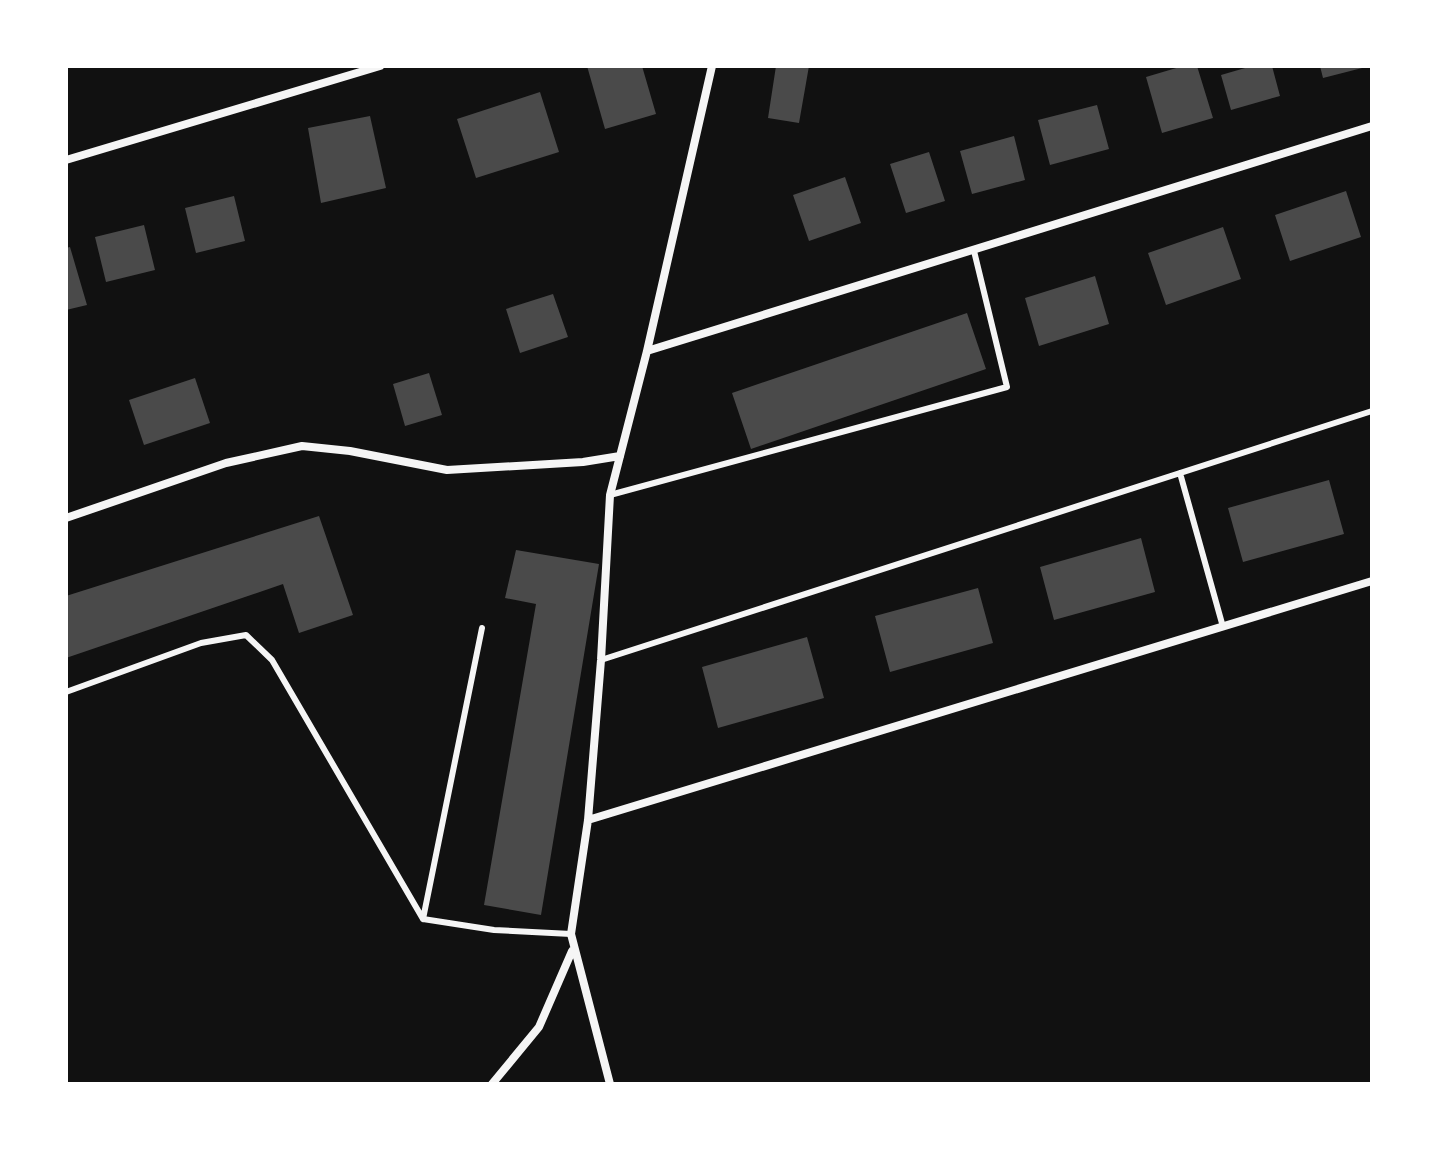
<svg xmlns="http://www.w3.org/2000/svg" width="1438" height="1150" font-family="'PT Sans Narrow',sans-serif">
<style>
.building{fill:#4a4a4a}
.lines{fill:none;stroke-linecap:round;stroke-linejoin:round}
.service{stroke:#f5f5f5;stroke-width:6}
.minor{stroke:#f5f5f5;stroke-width:8}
</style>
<rect width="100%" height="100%" fill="#111"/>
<path class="building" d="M 587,66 L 642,66 L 656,114 L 605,129 Z
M 776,66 L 809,66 L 799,123 L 768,118 Z
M 1183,66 L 1197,66 L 1213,118 L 1162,133 L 1146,77 Z
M 1252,66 L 1272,66 L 1280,96 L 1231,110 L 1221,75 Z
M 1320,66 L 1366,66 L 1366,67 L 1323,78 Z
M 540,92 L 559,152 L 476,178 L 457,119 Z
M 1097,105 L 1109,149 L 1050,165 L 1038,120 Z
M 370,116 L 386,188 L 321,203 L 308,128 Z
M 1014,136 L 1025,180 L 972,194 L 960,151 Z
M 929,152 L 945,201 L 906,213 L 890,164 Z
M 845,177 L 861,223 L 809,241 L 793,195 Z
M 1346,191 L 1361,237 L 1290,261 L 1275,215 Z
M 234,196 L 245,241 L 196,253 L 185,208 Z
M 144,225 L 155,270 L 106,282 L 95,237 Z
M 1223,227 L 1241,279 L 1166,305 L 1148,253 Z
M 70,247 L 87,305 L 66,310 L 66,248 Z
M 1095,276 L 1109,324 L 1039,346 L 1025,298 Z
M 553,294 L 568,337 L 520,353 L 506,309 Z
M 967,313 L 986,369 L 751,449 L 732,393 Z
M 429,373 L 442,415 L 405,426 L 393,384 Z
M 195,378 L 210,423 L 144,445 L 129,400 Z
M 1329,480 L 1344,534 L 1243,562 L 1228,508 Z
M 319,516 L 353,615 L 299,633 L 283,584 L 66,658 L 66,596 Z
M 1141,538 L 1155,592 L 1054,620 L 1040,567 Z
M 516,550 L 599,564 L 541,915 L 484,905 L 536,604 L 505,598 Z
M 978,588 L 993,643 L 890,672 L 875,616 Z
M 807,637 L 824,698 L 718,728 L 702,667 Z"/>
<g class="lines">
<path class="service" d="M 1180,473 L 1223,627
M 610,495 L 1007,387 L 974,251
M 482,628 L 423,919 L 494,930 L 571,934
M 601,660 L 1372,411
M 66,692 L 201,643 L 246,635 L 272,660 L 423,919"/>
<path class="minor" d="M 66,160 L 380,66
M 647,351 L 1372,126
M 66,518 L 226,463 L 302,446 L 350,451 L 447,470 L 583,462 L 620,456
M 588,820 L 1372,581
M 492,1084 L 539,1027 L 572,951
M 610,1084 L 571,934 L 588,820 L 601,660 L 610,495 L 647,351 L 712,66"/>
</g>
<rect width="1438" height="1150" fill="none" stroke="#ffffff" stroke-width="136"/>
</svg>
